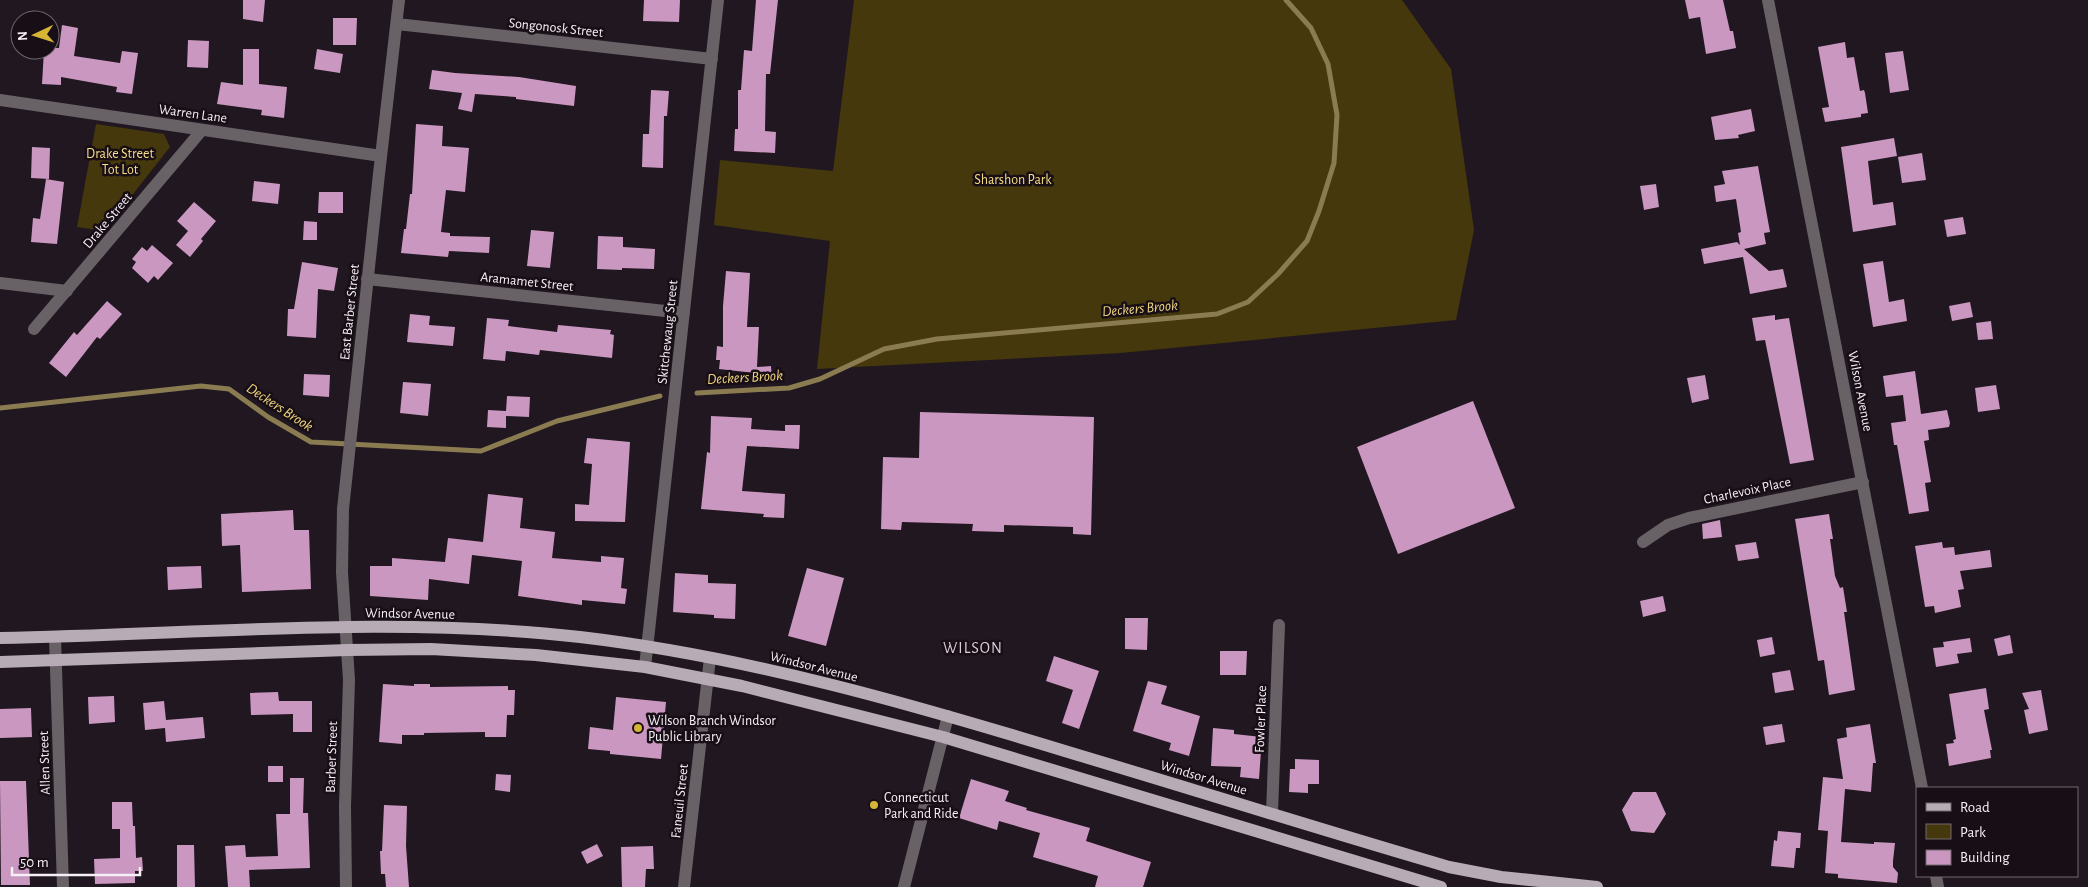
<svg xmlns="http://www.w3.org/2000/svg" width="2088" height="887" font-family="'Alegreya Sans',sans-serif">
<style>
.green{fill:#44380c}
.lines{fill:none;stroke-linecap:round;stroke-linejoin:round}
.stream{stroke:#8a7c50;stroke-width:5}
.building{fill:#c997c0}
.street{stroke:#686267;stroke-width:12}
.primary{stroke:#b7abb5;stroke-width:12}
.poi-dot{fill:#d6b534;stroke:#180e16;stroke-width:2}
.labels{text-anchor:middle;stroke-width:5;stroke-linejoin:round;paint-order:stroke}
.street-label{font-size:14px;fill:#f6eff5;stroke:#180e16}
.park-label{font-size:14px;fill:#f7dd85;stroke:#180e16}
.poi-label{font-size:14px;fill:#f6eff5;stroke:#180e16;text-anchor:start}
.water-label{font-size:15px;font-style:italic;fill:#eed57d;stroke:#180e16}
.quarter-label{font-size:16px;letter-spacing:1px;fill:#dccdd9;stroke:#180e16}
</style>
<rect width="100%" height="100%" fill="#211720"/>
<path class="green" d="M 854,0 L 1402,0 L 1451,69 L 1474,230 L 1456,320 L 1121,353 L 817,369 L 830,241 L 714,225 L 720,160 L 833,171 Z
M 96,124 L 164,134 L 170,147 L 104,231 L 77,227 Z"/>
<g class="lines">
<path class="stream" d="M 697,393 L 789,388 L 820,379 L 884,349 L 937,339 L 1217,314 L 1248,302 L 1278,274 L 1307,241 L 1319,211 L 1334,163 L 1337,115 L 1328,64 L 1311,28 L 1286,0
M 0,408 L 201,386 L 229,389 L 268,417 L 311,442 L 481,451 L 557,421 L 660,396"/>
</g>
<path class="building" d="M 243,0 L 265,0 L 263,22 L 243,19 Z
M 644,0 L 680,0 L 679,22 L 643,21 Z
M 756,0 L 778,0 L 770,74 L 766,74 L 765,131 L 776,132 L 775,153 L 734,151 L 735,129 L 738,129 L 738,90 L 741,90 L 744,50 L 752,51 Z
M 1685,0 L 1723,0 L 1730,31 L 1733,31 L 1736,48 L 1706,54 L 1700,17 L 1689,19 Z
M 333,18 L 357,18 L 356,45 L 333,45 Z
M 62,25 L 78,28 L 74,56 L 120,63 L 122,51 L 138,53 L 132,94 L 116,92 L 117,87 L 61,77 L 61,85 L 42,84 L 44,50 L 50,50 L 50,48 L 59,48 Z
M 188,40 L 209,41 L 208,68 L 187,67 Z
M 1845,42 L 1847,58 L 1854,57 L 1860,91 L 1864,90 L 1865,93 L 1868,113 L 1861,114 L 1861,117 L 1825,122 L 1822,108 L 1829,107 L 1818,47 Z
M 243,49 L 259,49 L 259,84 L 287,87 L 284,118 L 261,115 L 262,110 L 217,104 L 221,82 L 243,85 Z
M 317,49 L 343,54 L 340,73 L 314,69 Z
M 1903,51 L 1909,90 L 1890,93 L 1885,53 Z
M 432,70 L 455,73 L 519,77 L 576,86 L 574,106 L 516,99 L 516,97 L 475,94 L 472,112 L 458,109 L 462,93 L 429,89 Z
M 651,90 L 669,91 L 667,116 L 664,116 L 663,168 L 642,167 L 643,134 L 649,134 Z
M 1751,109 L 1755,131 L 1738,135 L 1739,138 L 1715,140 L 1711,117 Z
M 416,124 L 443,126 L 442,146 L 469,148 L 465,192 L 446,190 L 441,232 L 450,233 L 450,236 L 490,237 L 489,253 L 449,251 L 448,257 L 401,253 L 404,229 L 406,229 L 410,194 L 412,194 Z
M 1894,138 L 1897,156 L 1868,161 L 1873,205 L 1893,202 L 1896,225 L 1853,232 L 1841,147 Z
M 32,147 L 50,148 L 49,179 L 31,178 Z
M 1922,153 L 1926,180 L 1902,183 L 1898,157 Z
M 1758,166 L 1770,232 L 1764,233 L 1766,244 L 1744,249 L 1769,271 L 1783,269 L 1787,287 L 1750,294 L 1743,257 L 1704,264 L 1701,249 L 1737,242 L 1740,245 L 1738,233 L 1741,232 L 1736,199 L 1716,202 L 1714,186 L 1725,184 L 1722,171 Z
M 46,179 L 64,182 L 57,244 L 31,242 L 33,218 L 40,219 Z
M 254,181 L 280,184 L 278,204 L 252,201 Z
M 1656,184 L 1659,207 L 1644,210 L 1640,186 Z
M 319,192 L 343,192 L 343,213 L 318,213 Z
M 194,202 L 216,221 L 201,239 L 203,241 L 190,257 L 176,245 L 188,231 L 177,221 Z
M 1963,217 L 1966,234 L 1947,237 L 1944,220 Z
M 304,221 L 317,222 L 317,240 L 303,240 Z
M 531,230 L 554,232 L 550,268 L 527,266 Z
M 598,236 L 623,237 L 623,247 L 655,249 L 654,269 L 622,268 L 622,270 L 597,269 Z
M 152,245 L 173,263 L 158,280 L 154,276 L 148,283 L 132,268 L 136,262 L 132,259 L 142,247 L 147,251 Z
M 1883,261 L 1889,302 L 1904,299 L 1907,321 L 1873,327 L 1863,264 Z
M 302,262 L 338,268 L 334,291 L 318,289 L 316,338 L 287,336 L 288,309 L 294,309 Z
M 726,271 L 750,273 L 747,327 L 759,327 L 757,367 L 771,366 L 772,381 L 755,382 L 755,373 L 719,369 L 720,360 L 716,360 L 717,346 L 723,347 L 723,306 Z
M 107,301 L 122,314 L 100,339 L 97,337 L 66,377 L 49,363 L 74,332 L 77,335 Z
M 1970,302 L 1973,317 L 1952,321 L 1949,306 Z
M 410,314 L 430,316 L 429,325 L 455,327 L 453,346 L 407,342 Z
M 1775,315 L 1775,320 L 1789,318 L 1814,460 L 1790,464 L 1765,340 L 1756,341 L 1752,318 Z
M 487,318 L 509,320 L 508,326 L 557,332 L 558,325 L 611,330 L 610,334 L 614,335 L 612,358 L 540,350 L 539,355 L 506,351 L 505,361 L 483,359 Z
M 1991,321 L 1993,339 L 1978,340 L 1976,323 Z
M 1915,371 L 1921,414 L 1947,410 L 1950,423 L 1949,427 L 1928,430 L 1929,440 L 1924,441 L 1931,482 L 1925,483 L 1929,511 L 1909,514 L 1897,445 L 1894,445 L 1891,423 L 1906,421 L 1903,395 L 1886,397 L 1883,376 Z
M 304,374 L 330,375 L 329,397 L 303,395 Z
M 1705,375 L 1709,399 L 1692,403 L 1687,378 Z
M 403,382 L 431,384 L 428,416 L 400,413 Z
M 1996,385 L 2000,409 L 1978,412 L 1975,388 Z
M 507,396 L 530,397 L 529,417 L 506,416 L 506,428 L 487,427 L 488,410 L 506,411 Z
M 1473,401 L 1515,508 L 1398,554 L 1357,447 Z
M 920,412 L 1094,417 L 1091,535 L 1073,534 L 1073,527 L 1004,525 L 1004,532 L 972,531 L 973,524 L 902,522 L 901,530 L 881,529 L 883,457 L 919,458 Z
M 711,416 L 752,418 L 751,429 L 785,431 L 785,425 L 800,425 L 799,449 L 747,446 L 742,491 L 785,494 L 784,518 L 763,517 L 764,514 L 701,509 L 707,452 L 710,453 Z
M 587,438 L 630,442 L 625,522 L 575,521 L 575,504 L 589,505 L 592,464 L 584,463 Z
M 488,494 L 523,498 L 520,528 L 555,532 L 552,558 L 601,562 L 601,556 L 624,558 L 621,588 L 627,589 L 625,604 L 582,600 L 582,605 L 518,596 L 522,561 L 472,555 L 469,584 L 429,579 L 428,600 L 370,596 L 370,566 L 392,566 L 392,558 L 445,562 L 448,538 L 483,542 Z
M 293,510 L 294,530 L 309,530 L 311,589 L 242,592 L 240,545 L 222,546 L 221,514 Z
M 1829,514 L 1833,539 L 1830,539 L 1835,576 L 1840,588 L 1843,587 L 1847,612 L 1844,612 L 1855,690 L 1829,695 L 1824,660 L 1818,661 L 1795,519 Z
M 1720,520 L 1722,537 L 1703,539 L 1702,524 Z
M 1756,542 L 1759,558 L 1738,561 L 1735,545 Z
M 1942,542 L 1943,548 L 1954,547 L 1955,555 L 1990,550 L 1992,567 L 1960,571 L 1964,589 L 1958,590 L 1961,607 L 1935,613 L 1934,606 L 1925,607 L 1915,546 Z
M 201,566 L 202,588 L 168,590 L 167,567 Z
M 807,568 L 844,578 L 826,646 L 788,636 Z
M 675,573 L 708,575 L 708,583 L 736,584 L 735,619 L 714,618 L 714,615 L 673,612 Z
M 1663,596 L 1666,611 L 1643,617 L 1640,601 Z
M 1125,618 L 1148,618 L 1147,650 L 1125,649 Z
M 2010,635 L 2013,653 L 1998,656 L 1994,639 Z
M 1772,637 L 1775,654 L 1760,657 L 1757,640 Z
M 1970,638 L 1972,652 L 1957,654 L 1959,663 L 1936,667 L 1933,648 L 1944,647 L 1943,642 Z
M 1220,651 L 1247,651 L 1246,675 L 1220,675 Z
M 1054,656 L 1099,671 L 1079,729 L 1062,723 L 1073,690 L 1046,681 Z
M 1790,670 L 1794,690 L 1775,693 L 1772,673 Z
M 1148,681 L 1167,686 L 1161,704 L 1200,716 L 1189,756 L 1169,750 L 1171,743 L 1133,731 Z
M 383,684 L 414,686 L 414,684 L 430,684 L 430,687 L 508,686 L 508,690 L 515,690 L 514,715 L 507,715 L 506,737 L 485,737 L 485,732 L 424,733 L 424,735 L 402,735 L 402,744 L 379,742 Z
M 1986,688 L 1989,709 L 1984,710 L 1992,750 L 1990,750 L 1991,758 L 1949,766 L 1946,744 L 1954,743 L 1953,740 L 1956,739 L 1949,694 Z
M 2041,690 L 2048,730 L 2029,734 L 2024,710 L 2029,709 L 2022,693 Z
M 278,692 L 279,701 L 312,701 L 312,732 L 293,732 L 293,714 L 251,715 L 250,693 Z
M 114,696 L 115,722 L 89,724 L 88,697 Z
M 616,697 L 666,702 L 661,759 L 610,754 L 610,751 L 588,749 L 590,727 L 613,730 Z
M 164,701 L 166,720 L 203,717 L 205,738 L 166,742 L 165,728 L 145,730 L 143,703 Z
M 31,708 L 32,737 L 0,738 L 0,709 Z
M 1782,724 L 1785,742 L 1766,745 L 1763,727 Z
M 1870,724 L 1876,763 L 1873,763 L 1871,792 L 1845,789 L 1841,842 L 1874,844 L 1874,842 L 1895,843 L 1893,861 L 1893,867 L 1898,873 L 1897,883 L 1838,878 L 1838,874 L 1825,873 L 1828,831 L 1818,830 L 1823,777 L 1843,779 L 1837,739 L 1847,737 L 1846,728 Z
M 1213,728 L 1234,730 L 1234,734 L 1262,737 L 1259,779 L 1240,777 L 1241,767 L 1211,766 Z
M 1295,759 L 1319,760 L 1319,784 L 1308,784 L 1308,793 L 1289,792 L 1290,769 L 1295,769 Z
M 268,766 L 283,766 L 283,782 L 268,782 Z
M 496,774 L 511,775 L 510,792 L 495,790 Z
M 290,778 L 304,778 L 303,813 L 308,813 L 310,868 L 249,870 L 250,887 L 228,887 L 225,846 L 245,845 L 246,857 L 278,856 L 276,814 L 290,814 Z
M 971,779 L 1009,791 L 1005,801 L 1027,808 L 1026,810 L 1090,828 L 1086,841 L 1151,862 L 1143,887 L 1095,887 L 1098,876 L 1033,857 L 1040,833 L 999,821 L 997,830 L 959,818 Z
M 0,781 L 26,781 L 30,885 L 1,885 Z
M 1633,792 L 1656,792 L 1666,814 L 1654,833 L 1631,831 L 1622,810 Z
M 112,802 L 132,802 L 133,826 L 135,826 L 136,858 L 142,857 L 143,871 L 135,871 L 135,883 L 95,884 L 94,859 L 120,858 L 120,829 L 112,829 Z
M 384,805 L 407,806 L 406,846 L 409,887 L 386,887 L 385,874 L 381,874 L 380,851 L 382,851 Z
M 1778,831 L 1801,833 L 1800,848 L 1796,848 L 1794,868 L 1771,866 L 1774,840 L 1777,841 Z
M 597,844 L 603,856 L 587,864 L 581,852 Z
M 177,845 L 194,845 L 195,887 L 177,887 Z
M 653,846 L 654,869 L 646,869 L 645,887 L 622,887 L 621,847 Z"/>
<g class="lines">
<path class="street" d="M 1768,0 L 1922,788
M 397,24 L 712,59
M 0,100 L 381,156
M 367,279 L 684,313
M 0,283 L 67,291
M 34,329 L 202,130
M 1643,542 L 1668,525 L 1689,518 L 1863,482
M 55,637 L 63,887
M 645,667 L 718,0
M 1272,813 L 1279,625
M 1936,876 L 1938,887
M 346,887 L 345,806 L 349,680 L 342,572 L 343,509 L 379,174 L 399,0
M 684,887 L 710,658
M 904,887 L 948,716"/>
<path class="primary" d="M 0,638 C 193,635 387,615 580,637 C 750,657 915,705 1078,755 C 1202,792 1325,831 1449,867 L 1501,877 L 1597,887
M 0,662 L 348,650 L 431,649 L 536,655 L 645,667 L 742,686 L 943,737 L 1441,887"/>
</g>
<g class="poi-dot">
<circle cx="638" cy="728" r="5"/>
<circle cx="874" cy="805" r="5"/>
</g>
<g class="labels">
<g class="street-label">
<text transform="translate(556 27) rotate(6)" y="5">Songonosk Street</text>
<text transform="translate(193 113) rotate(8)" y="5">Warren Lane</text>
<text transform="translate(107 220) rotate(-50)" y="5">Drake Street</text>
<text transform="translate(527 281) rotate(6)" y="5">Aramamet Street</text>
<text transform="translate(349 312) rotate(-84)" y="5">East Barber Street</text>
<text transform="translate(667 332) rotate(-84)" y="5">Skitchewaug Street</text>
<text transform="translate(1861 391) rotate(79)" y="5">Wilson Avenue</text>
<text transform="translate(1747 490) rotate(-12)" y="5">Charlevoix Place</text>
<text transform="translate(410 613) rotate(1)" y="5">Windsor Avenue</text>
<text transform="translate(814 666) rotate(14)" y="5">Windsor Avenue</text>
<text transform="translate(1260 719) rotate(-88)" y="5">Fowler Place</text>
<text transform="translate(331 757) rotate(-88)" y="5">Barber Street</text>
<text transform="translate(44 763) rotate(-92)" y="5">Allen Street</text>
<text transform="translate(1204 777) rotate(17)" y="5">Windsor Avenue</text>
<text transform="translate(679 801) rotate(-84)" y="5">Faneuil Street</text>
</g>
<g class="park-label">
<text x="120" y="158">Drake Street<tspan x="120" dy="16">Tot Lot</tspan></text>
<text x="1013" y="184">Sharshon Park</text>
</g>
<g class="poi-label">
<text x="648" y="725">Wilson Branch Windsor<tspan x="648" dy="16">Public Library</tspan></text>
<text x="884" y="802">Connecticut<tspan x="884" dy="16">Park and Ride</tspan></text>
</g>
<g class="water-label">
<text transform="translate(1140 308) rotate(-5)" y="5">Deckers Brook</text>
<text transform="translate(745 377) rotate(-3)" y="5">Deckers Brook</text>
<text transform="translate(280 407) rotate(33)" y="5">Deckers Brook</text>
</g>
<g class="quarter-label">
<text x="973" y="653">WILSON</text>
</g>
</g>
<rect x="1916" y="787" width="162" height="90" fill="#180e16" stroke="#71686f"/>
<rect x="1926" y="803" width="25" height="8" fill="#b7abb5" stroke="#71686f"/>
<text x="1960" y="812" font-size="15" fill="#f6eff5">Road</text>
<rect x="1926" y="824" width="25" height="15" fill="#44380c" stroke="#71686f"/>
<text x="1960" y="837" font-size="15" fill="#f6eff5">Park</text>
<rect x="1926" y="850" width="25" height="15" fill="#c997c0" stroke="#71686f"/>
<text x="1960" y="862" font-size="15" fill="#f6eff5">Building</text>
<g transform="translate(35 35) rotate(266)"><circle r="24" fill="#180e16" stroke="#71686f"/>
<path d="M0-4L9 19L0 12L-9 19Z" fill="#d6b534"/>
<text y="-8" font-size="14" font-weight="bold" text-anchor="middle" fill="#f6eff5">N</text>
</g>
<path d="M12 867v8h128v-8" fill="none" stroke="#f6eff5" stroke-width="2.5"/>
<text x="20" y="867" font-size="15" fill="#f6eff5" stroke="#180e16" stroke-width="4" paint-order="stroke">50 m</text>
</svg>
